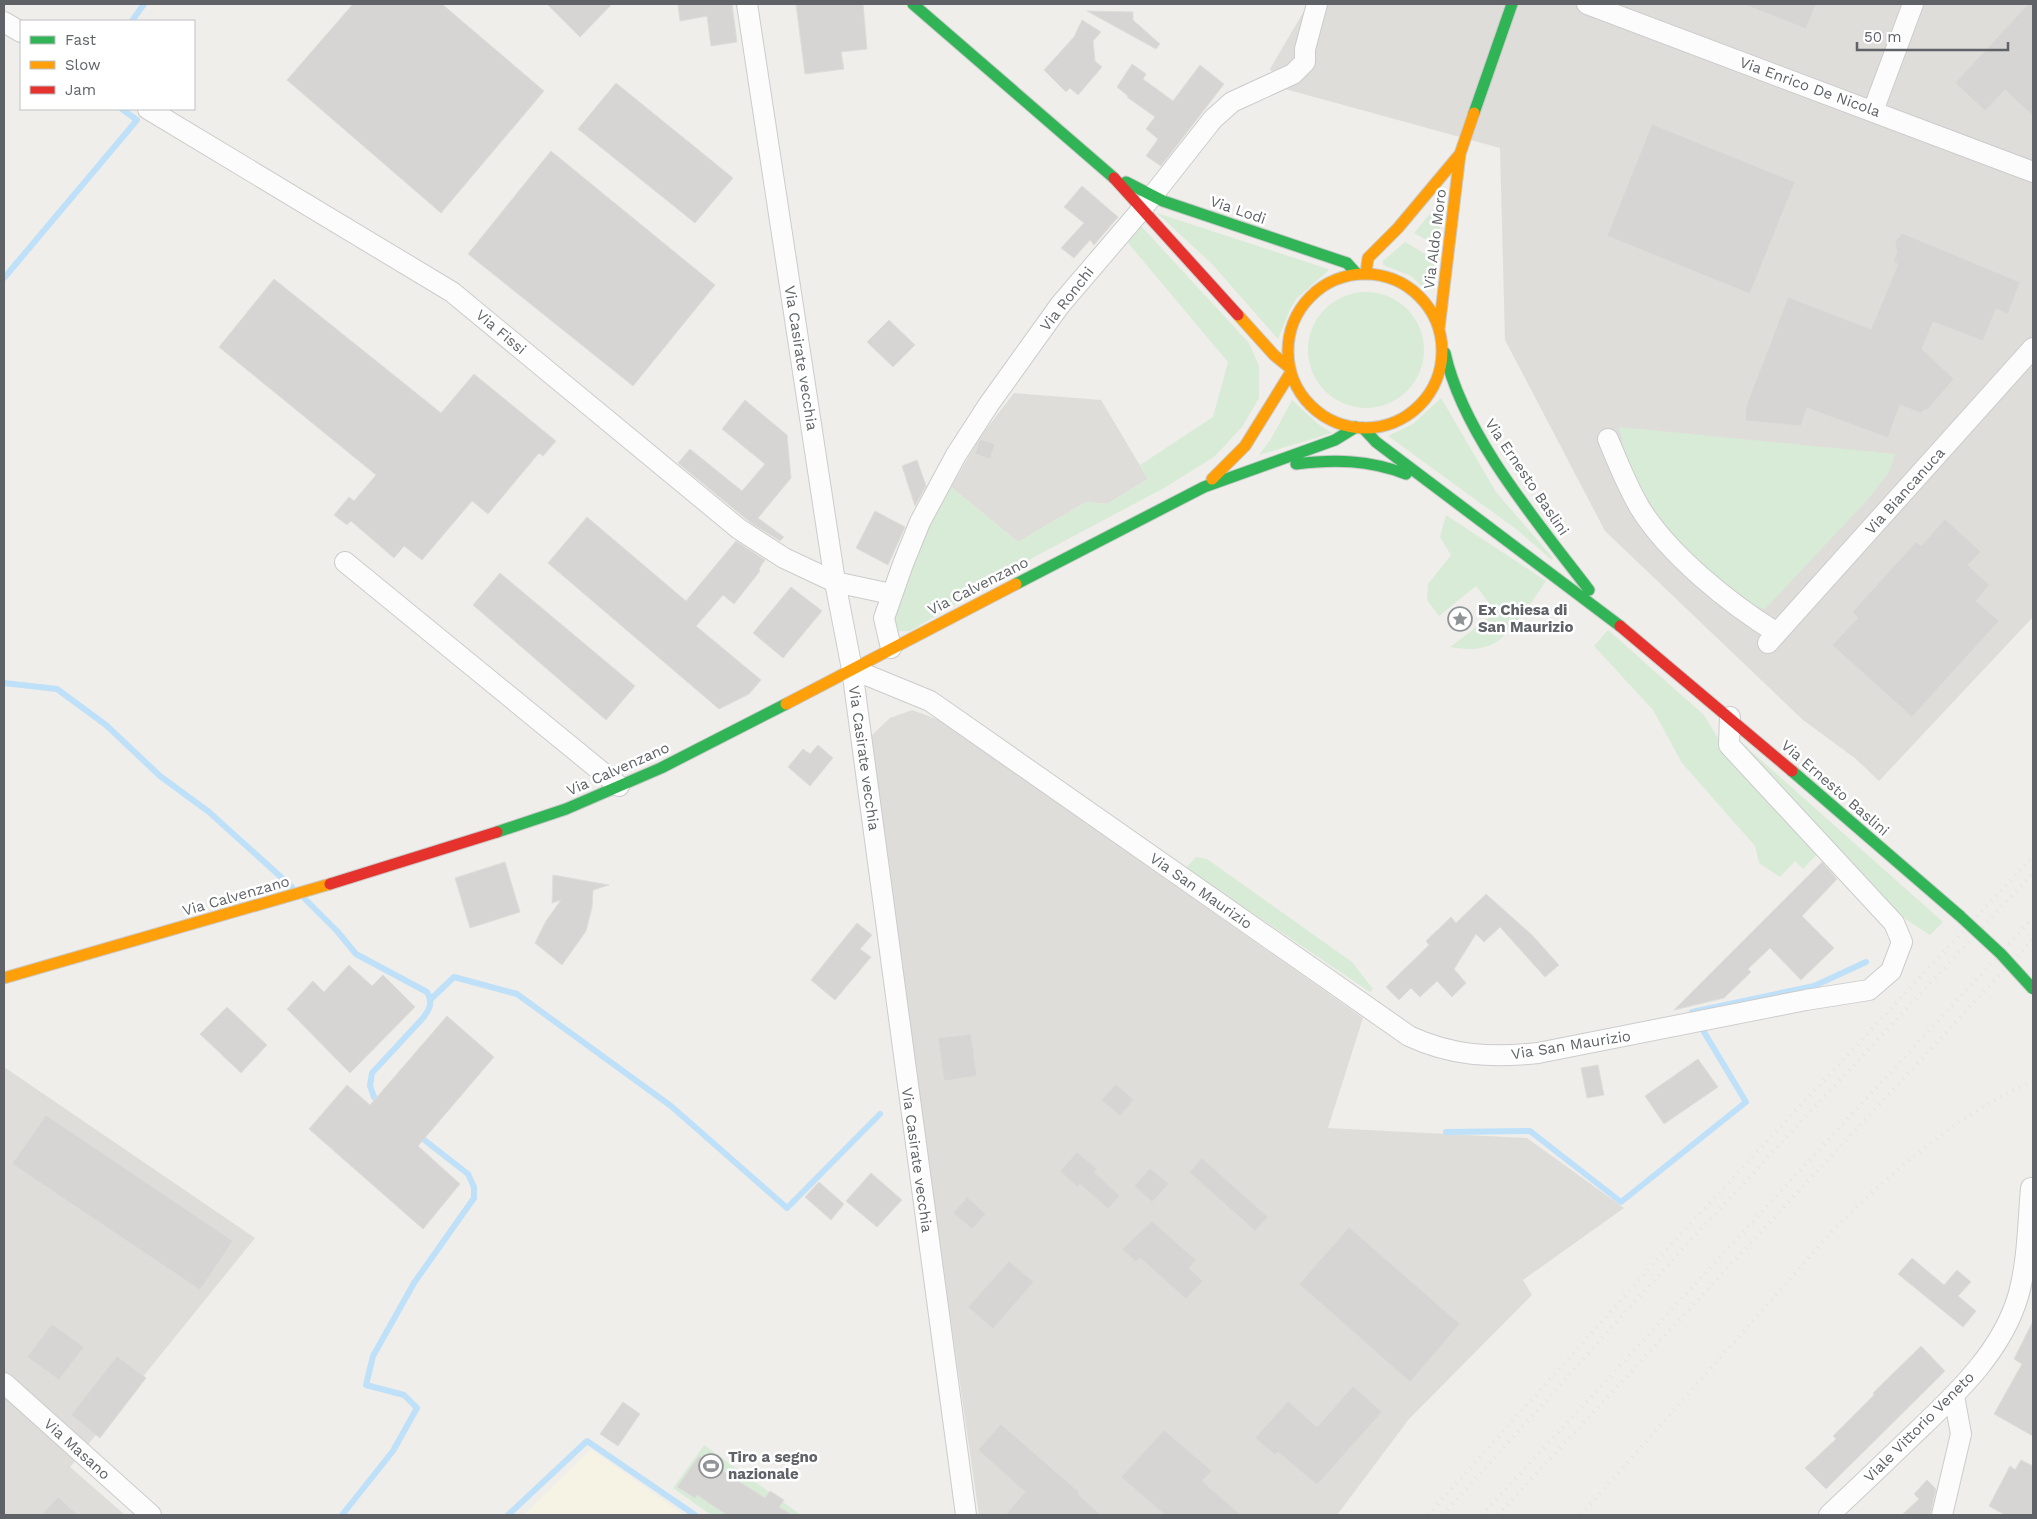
<svg xmlns="http://www.w3.org/2000/svg" width="2037" height="1519" font-family="'Work Sans',sans-serif">
<style>
.commercial{fill:#f7f3e4}
.industrial{fill:#dfddda}
.green{fill:#d8ebd6}
.lines{fill:none;stroke-linecap:round;stroke-linejoin:round}
.stream{stroke:#bfe0f9;stroke-width:6}
.building{fill:#d6d5d3;stroke:#deddd9}
.street-casing{stroke:#cbcccc;stroke-width:22}
.fast-casing{stroke:#cacacb;stroke-width:13}
.slow-casing{stroke:#cacacb;stroke-width:13}
.jam-casing{stroke:#cacacb;stroke-width:13}
.street{stroke:#fdfcfc;stroke-width:20}
.fast{stroke:#30b455;stroke-width:11}
.slow{stroke:#ff9f0a;stroke-width:11}
.jam{stroke:#e5322d;stroke-width:11}
.rail{stroke:#e4e4e4;stroke-width:4;stroke-dasharray:1 6;stroke-linecap:butt}
.fast-bridge-casing{stroke:#cacacb;stroke-width:13;stroke-linecap:butt}
.fast-bridge{stroke:#30b455;stroke-width:11}
.labels{text-anchor:middle;stroke-width:5;stroke-linejoin:round;paint-order:stroke}
.street-label{font-size:15px;fill:#5f6368;stroke:#fff}
.poi-label{font-size:15px;font-weight:bold;fill:#5f6368;stroke:#fff;text-anchor:start}
</style>
<rect width="100%" height="100%" fill="#efeeea"/>
<path class="commercial" d="M 591,1449 L 684,1515 L 524,1515 Z"/>
<path class="industrial" d="M 1308,4 L 2033,4 L 2033,617 L 1879,781 L 1856,759 L 1803,720 L 1605,531 L 1505,340 L 1500,148 L 1285,89 L 1270,69 Z
M 1014,393 L 1101,400 L 1148,479 L 1107,504 L 1086,502 L 1018,542 L 951,487 L 980,437 Z
M 912,710 L 942,721 L 1363,1018 L 1328,1128 L 1527,1138 L 1624,1208 L 1523,1280 L 1532,1295 L 1409,1419 L 1337,1515 L 979,1515 L 869,757 L 870,737 L 890,718 Z
M 4,1067 L 255,1238 L 70,1467 L 125,1515 L 4,1515 Z"/>
<path class="green" d="M 1442,199 L 1439,247 L 1414,233 Z
M 1157,213 L 1328,269 L 1328,271 L 1297,298 L 1290,309 L 1278,339 L 1212,264 Z
M 1141,226 L 1249,343 L 1259,366 L 1259,398 L 1242,427 L 1214,457 L 1164,488 L 1038,555 L 910,631 L 897,631 L 890,615 L 927,527 L 951,487 L 1018,542 L 1086,502 L 1107,504 L 1148,479 L 1140,465 L 1213,417 L 1228,362 L 1128,243 Z
M 1405,242 L 1435,260 L 1431,289 L 1425,289 L 1411,276 L 1383,265 L 1383,261 Z
M1308 350a58 58 0 1 1 116 0a58 58 0 1 1-116 0Z
M 1441,398 L 1496,492 L 1553,558 L 1552,560 L 1516,529 L 1388,436 L 1413,424 Z
M 1292,400 L 1318,424 L 1332,433 L 1259,455 L 1271,439 Z
M 1619,427 L 1895,454 L 1889,472 L 1869,498 L 1765,609 L 1757,607 L 1710,572 L 1663,525 L 1627,463 Z
M 1446,515 L 1546,581 C 1534,598 1510,636 1493,644 C 1479,651 1464,649 1450,647 L 1496,612 L 1476,586 L 1439,616 L 1427,600 L 1428,584 L 1451,555 L 1440,537 Z
M 1608,630 L 1704,715 L 1725,750 L 1744,745 L 1943,922 L 1930,935 L 1901,916 L 1819,852 L 1803,869 L 1795,861 L 1780,877 L 1759,863 L 1755,846 L 1682,763 L 1653,710 L 1594,646 Z
M 1196,857 L 1207,859 L 1352,962 L 1373,989 L 1370,992 L 1186,868 Z
M 704,1445 L 801,1515 L 711,1515 L 673,1488 Z"/>
<g class="lines">
<path class="stream" d="M 132,21 L 144,4
M 4,278 L 137,120 L 122,109
M 4,683 L 57,689 L 106,725 L 160,776 L 209,812 L 292,887
M 305,899 L 337,931 L 356,954 L 427,992 C 433,1002 430,1009 423,1018 L 372,1073 L 370,1086 L 374,1097 L 382,1104
M 431,999 L 454,977 L 517,994 L 671,1106 L 787,1208 L 880,1114
M 1692,1012 L 1814,986 L 1866,962
M 1446,1132 L 1530,1131 L 1621,1202 L 1746,1102 L 1704,1032
M 342,1515 L 393,1451 L 417,1408 L 404,1395 L 366,1385 L 373,1356 L 414,1283 L 474,1198 L 474,1187 L 468,1174 L 418,1135
M 508,1515 L 587,1441 L 695,1515"/>
</g>
<path class="building" d="M 353,4 L 442,4 L 544,91 L 441,213 L 287,80 Z
M 547,4 L 612,4 L 580,37 Z
M 686,4 L 732,4 L 737,42 L 711,46 L 707,16 L 680,21 L 678,5 Z
M 796,4 L 863,4 L 867,49 L 841,52 L 844,69 L 805,74 Z
M 1743,4 L 1816,4 L 1806,29 Z
M 2028,4 L 2033,4 L 2033,116 L 2005,90 L 1985,111 L 1955,83 Z
M 1087,11 L 1133,12 L 1133,20 L 1160,44 L 1156,49 Z
M 1082,20 L 1101,32 L 1093,41 L 1095,61 L 1102,67 L 1078,95 L 1070,88 L 1066,92 L 1044,70 L 1074,37 Z
M 1132,64 L 1146,74 L 1143,79 L 1173,101 L 1200,65 L 1224,84 L 1161,166 L 1146,156 L 1158,139 L 1146,129 L 1155,117 L 1127,97 L 1128,96 L 1117,87 Z
M 616,83 L 733,178 L 695,223 L 578,129 Z
M 1652,124 L 1795,182 L 1750,294 L 1607,236 Z
M 551,151 L 715,285 L 633,386 L 468,254 Z
M 1082,186 L 1118,217 L 1094,245 L 1090,240 L 1074,258 L 1061,248 L 1084,223 L 1064,207 Z
M 1902,233 L 2020,282 L 2008,314 L 1996,309 L 1983,341 L 1933,322 L 1922,349 L 1954,379 L 1927,410 L 1925,409 L 1921,413 L 1900,405 L 1888,438 L 1807,408 L 1801,426 L 1745,421 L 1746,406 L 1788,297 L 1871,329 L 1898,264 L 1893,262 L 1897,252 L 1895,242 Z
M 274,279 L 441,413 L 474,374 L 556,441 L 543,456 L 539,453 L 488,514 L 472,501 L 422,560 L 404,546 L 394,558 L 351,521 L 347,525 L 334,515 L 349,497 L 354,501 L 376,475 L 219,347 Z
M 889,320 L 915,345 L 893,367 L 867,342 Z
M 745,400 L 787,435 L 791,478 L 758,518 L 784,537 L 780,541 L 751,523 L 678,463 L 690,449 L 742,491 L 765,464 L 722,429 Z
M 980,439 L 995,444 L 990,459 L 975,454 Z
M 917,460 L 926,486 L 915,506 L 902,466 Z
M 875,511 L 905,527 L 888,565 L 856,548 Z
M 587,517 L 686,601 L 736,541 L 765,560 L 759,569 L 760,571 L 734,604 L 723,595 L 696,626 L 761,680 L 749,694 L 719,709 L 548,563 Z
M 1945,519 L 1981,552 L 1968,565 L 1989,585 L 1976,601 L 1999,621 L 1912,717 L 1832,645 L 1858,618 L 1852,612 L 1916,542 L 1921,546 Z
M 500,573 L 635,686 L 606,720 L 473,605 Z
M 791,587 L 822,611 L 783,658 L 753,633 Z
M 818,745 L 833,758 L 810,786 L 788,767 L 803,749 L 810,754 Z
M 505,862 L 520,912 L 470,928 L 455,878 Z
M 1822,862 L 1837,879 L 1802,916 L 1834,948 L 1801,980 L 1770,948 L 1748,969 L 1751,972 L 1724,998 L 1674,1010 Z
M 553,875 L 609,885 L 593,890 L 592,907 L 586,931 L 562,965 L 535,943 L 546,921 L 561,900 L 552,903 Z
M 1486,894 L 1532,935 L 1559,965 L 1545,977 L 1500,927 L 1484,942 L 1476,934 L 1454,969 L 1466,983 L 1452,997 L 1437,981 L 1420,997 L 1411,988 L 1399,1000 L 1386,987 L 1429,945 L 1426,941 L 1451,917 L 1456,923 Z
M 857,923 L 872,935 L 860,949 L 871,957 L 835,1000 L 811,980 Z
M 349,965 L 372,986 L 383,975 L 415,1007 L 350,1073 L 287,1009 L 313,981 L 324,992 Z
M 227,1007 L 267,1045 L 241,1073 L 200,1034 Z
M 447,1016 L 494,1057 L 418,1146 L 460,1184 L 423,1229 L 309,1129 L 347,1085 L 370,1105 Z
M 971,1034 L 977,1076 L 944,1081 L 938,1038 Z
M 1698,1059 L 1718,1087 L 1664,1124 L 1645,1096 Z
M 1598,1065 L 1604,1095 L 1587,1098 L 1581,1068 Z
M 1116,1084 L 1134,1100 L 1120,1116 L 1101,1100 Z
M 46,1115 L 233,1241 L 200,1290 L 12,1164 Z
M 1077,1152 L 1097,1169 L 1094,1172 L 1120,1196 L 1108,1209 L 1080,1184 L 1077,1187 L 1060,1171 Z
M 1202,1158 L 1268,1217 L 1255,1231 L 1189,1172 Z
M 1150,1168 L 1169,1184 L 1152,1202 L 1134,1186 Z
M 871,1173 L 902,1200 L 877,1227 L 846,1201 Z
M 819,1182 L 844,1204 L 831,1220 L 805,1197 Z
M 967,1197 L 986,1214 L 972,1229 L 953,1213 Z
M 1152,1221 L 1196,1260 L 1189,1268 L 1203,1281 L 1186,1299 L 1140,1258 L 1136,1262 L 1122,1249 Z
M 1349,1227 L 1460,1324 L 1410,1382 L 1299,1284 Z
M 1912,1258 L 1944,1285 L 1957,1270 L 1971,1282 L 1958,1296 L 1976,1311 L 1963,1327 L 1898,1274 Z
M 1009,1261 L 1034,1282 L 993,1329 L 968,1307 Z
M 2033,1321 L 2033,1436 L 1994,1414 L 2022,1364 L 2014,1359 Z
M 52,1324 L 84,1347 L 59,1380 L 27,1357 Z
M 1921,1346 L 1945,1371 L 1826,1489 L 1805,1468 L 1836,1439 L 1833,1436 L 1874,1395 L 1873,1393 Z
M 117,1356 L 146,1378 L 100,1438 L 71,1415 Z
M 1353,1386 L 1382,1412 L 1317,1485 L 1278,1452 L 1275,1455 L 1255,1438 L 1288,1401 L 1317,1427 Z
M 623,1402 L 640,1414 L 618,1446 L 600,1434 Z
M 1001,1424 L 1079,1492 L 1078,1494 L 1101,1515 L 1005,1515 L 1025,1492 L 978,1450 Z
M 1164,1430 L 1212,1471 L 1202,1481 L 1241,1515 L 1165,1515 L 1121,1477 Z
M 699,1456 L 765,1498 L 770,1491 L 784,1500 L 779,1507 L 792,1515 L 727,1515 L 697,1495 L 695,1498 L 677,1487 Z
M 2021,1460 L 2033,1466 L 2033,1515 L 2005,1515 L 1989,1506 L 2010,1466 L 2015,1470 Z
M 1927,1480 L 1936,1489 L 1930,1515 L 1902,1515 L 1919,1499 L 1914,1494 Z
M 58,1497 L 78,1515 L 41,1515 Z"/>
<g class="lines">
<g class="street-casing">
<path id="street" d="M 747,4 L 835,582 L 852,669 L 966,1515
M 1587,4 L 2033,172
M 4,22 L 21,32
M 148,109 L 452,292 L 739,529 L 784,558 L 835,582 L 891,594
M 1873,111 L 1913,4
M 1608,439 C 1618,463 1627,486 1640,508 C 1669,555 1730,604 1777,633
M 345,562 L 619,786
M 1768,643 L 2033,348
M 891,648 L 884,618 L 903,564 L 920,522 L 956,455 L 989,404 L 1060,305 L 1142,209 L 1213,119 L 1232,102 L 1293,74 L 1305,62 L 1305,49 L 1317,4
M 852,669 L 930,701 L 1409,1036 C 1452,1056 1491,1058 1538,1053 L 1806,1000 L 1869,990 L 1891,971 L 1902,942 L 1894,923 L 1729,745 L 1730,717
M 4,1383 L 151,1515
M 1829,1515 C 1857,1489 1884,1463 1911,1437 C 1954,1396 2003,1352 2019,1293 C 2028,1259 2028,1222 2031,1188
M 1942,1515 L 1961,1434 L 1954,1396"/>
</g>
<g class="fast-casing">
<path id="fast" d="M 913,4 L 1114,178
M 1474,113 L 1512,4
M 1126,182 L 1163,201 L 1347,263 L 1357,274
M 1445,353 C 1463,435 1538,523 1589,590
M 1363,428 L 1376,442 L 1620,626
M 1296,464 C 1335,459 1369,460 1406,474
M 1016,584 L 1204,487 L 1335,440 L 1356,427
M 1792,771 L 1960,916
M 497,832 L 566,809 L 661,768 L 786,704"/>
</g>
<g class="slow-casing">
<path id="slow" d="M 1366,273 L 1368,258 L 1398,228 L 1460,154
M1288 351a77 77 0 1 1 154 0a77 77 0 1 1-154 0Z
M 1238,315 L 1274,355 L 1290,368
M 1439,329 L 1460,154 L 1474,113
M 1212,479 L 1245,446 L 1291,372
M 786,704 L 1016,584
M 4,978 L 330,884"/>
</g>
<g class="jam-casing">
<path id="jam" d="M 1114,178 L 1238,315
M 1620,626 L 1792,771
M 330,884 L 497,832"/>
</g>
<use href="#street" class="street"/>
<use href="#fast" class="fast"/>
<use href="#slow" class="slow"/>
<use href="#jam" class="jam"/>
<path class="rail" d="M 1428,1515 L 1666,1250 L 2033,856
M 1443,1515 L 1675,1257 L 2033,873
M 1482,1515 L 2033,918
M 1498,1515 L 2033,939
M 1581,1515 L 1836,1227 C 1894,1170 1958,1114 2033,1081"/>
<g class="fast-bridge-casing">
<path id="fast-bridge" d="M 1960,916 L 2001,954 L 2033,989"/>
</g>
<use href="#fast-bridge" class="fast-bridge"/>
</g>
<defs>
<g id="sight-ring" transform="scale(1.25)"><circle r="9.5" fill="#fff" stroke="#919496" stroke-width="1.5"/><path d="M0-6L1.8-2.2L6-1.7L2.9 1.2L3.7 5.4L0 3.3L-3.7 5.4L-2.9 1.2L-6-1.7L-1.8-2.2Z" fill="#919496"/></g>
<g id="stadium-ring" transform="scale(1.25)"><circle r="9.5" fill="#fff" stroke="#919496" stroke-width="1.5"/><path d="M0-5a6.5 5 0 1 0 0 10a6.5 5 0 1 0 0-10ZM-3.5-1.8h7v3.6h-7Z" fill="#919496"/></g>
</defs>
<g fill-rule="evenodd">
<use href="#sight-ring" x="1460" y="619"/>
<use href="#stadium-ring" x="711" y="1466"/>
</g>
<g class="labels">
<g class="street-label">
<text transform="translate(1810 87) rotate(20)" y="5">Via Enrico De Nicola</text>
<text transform="translate(1238 210) rotate(19)" y="5">Via Lodi</text>
<text transform="translate(1435 239) rotate(-83)" y="5">Via Aldo Moro</text>
<text transform="translate(1067 299) rotate(-52)" y="5">Via Ronchi</text>
<text transform="translate(501 332) rotate(40)" y="5">Via Fissi</text>
<text transform="translate(801 358) rotate(81)" y="5">Via Casirate vecchia</text>
<text transform="translate(1527 477) rotate(56)" y="5">Via Ernesto Baslini</text>
<text transform="translate(1905 491) rotate(-48)" y="5">Via Biancanuca</text>
<text transform="translate(978 586) rotate(-27)" y="5">Via Calvenzano</text>
<text transform="translate(864 758) rotate(82)" y="5">Via Casirate vecchia</text>
<text transform="translate(618 769) rotate(-24)" y="5">Via Calvenzano</text>
<text transform="translate(1835 788) rotate(41)" y="5">Via Ernesto Baslini</text>
<text transform="translate(1201 891) rotate(35)" y="5">Via San Maurizio</text>
<text transform="translate(236 896) rotate(-16)" y="5">Via Calvenzano</text>
<text transform="translate(1571 1045) rotate(-9)" y="5">Via San Maurizio</text>
<text transform="translate(917 1160) rotate(82)" y="5">Via Casirate vecchia</text>
<text transform="translate(1919 1427) rotate(-45)" y="5">Viale Vittorio Veneto</text>
<text transform="translate(77 1449) rotate(42)" y="5">Via Masano</text>
</g>
<g class="poi-label">
<text x="1478" y="615">Ex Chiesa di<tspan x="1478" dy="17">San Maurizio</tspan></text>
<text x="728" y="1462">Tiro a segno<tspan x="728" dy="17">nazionale</tspan></text>
</g>
</g>
<rect width="2037" height="1519" fill="none" stroke="#5f6368" stroke-width="10"/>
<rect x="20" y="20" width="175" height="90" fill="#ffffff" stroke="#bfc1c3"/>
<rect x="30" y="36" width="25" height="8" fill="#30b455" stroke="#bfc1c3"/>
<text x="65" y="45" font-size="15" fill="#5f6368">Fast</text>
<rect x="30" y="61" width="25" height="8" fill="#ff9f0a" stroke="#bfc1c3"/>
<text x="65" y="70" font-size="15" fill="#5f6368">Slow</text>
<rect x="30" y="86" width="25" height="8" fill="#e5322d" stroke="#bfc1c3"/>
<text x="65" y="95" font-size="15" fill="#5f6368">Jam</text>
<path d="M1857 42v8h151v-8" fill="none" stroke="#5f6368" stroke-width="2.5"/>
<text x="1864" y="42" font-size="15" fill="#5f6368" stroke="#ffffff" stroke-width="4" paint-order="stroke">50 m</text>
</svg>
